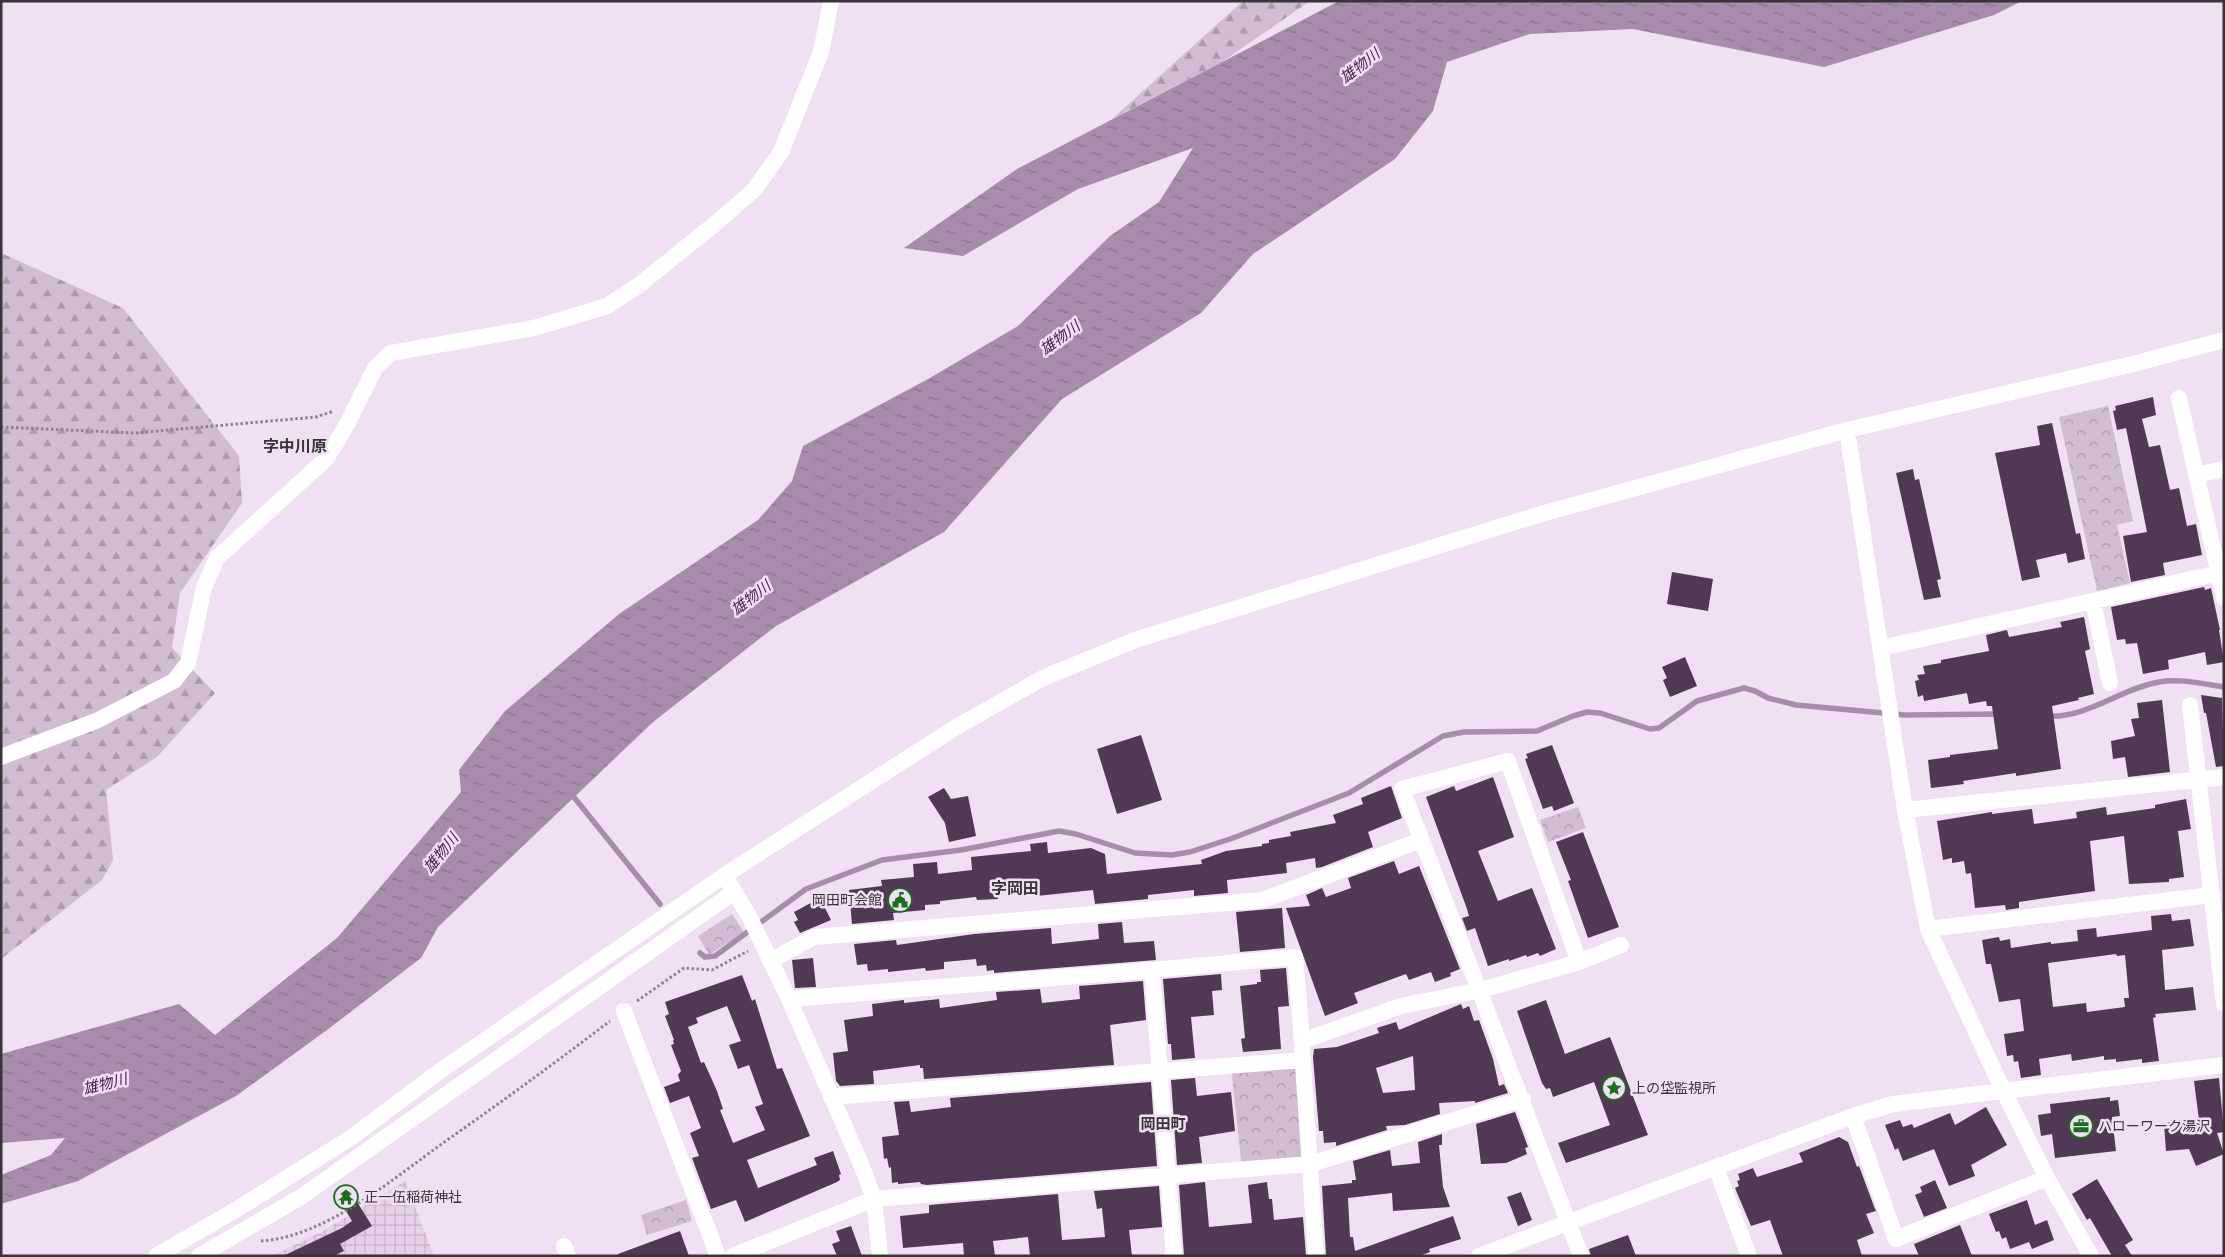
<svg xmlns="http://www.w3.org/2000/svg" width="2225" height="1257" font-family="'Roboto Serif','Noto Sans JP',serif">
<style>
.industrial{fill:url(#industrial-grid)}
.forest{fill:url(#forest-firs)}
.park{fill:url(#park-crowns)}
.water{fill:url(#water-ripples)}
.lines{fill:none;stroke-linecap:round;stroke-linejoin:round}
.stream{stroke:#a88cab;stroke-width:5.5}
.building{fill:#513854;fill-rule:evenodd}
.path{stroke:#8c818d;stroke-width:3;stroke-dasharray:2.5 2.5;stroke-linecap:butt}
.minor{stroke:#fff;stroke-width:16}
.labels{text-anchor:middle;stroke-width:5;stroke-linejoin:round;paint-order:stroke}
.poi-label{font-size:14px;fill:#39333a;stroke:#f1dff3;text-anchor:start}
.water-label{font-size:15px;font-style:italic;fill:#411b45;stroke:#f1dff3}
.neighbourhood-label{font-size:15px;font-weight:bold;fill:#39333a;stroke:#f1dff3}
.quarter-label{font-size:16px;font-weight:bold;fill:#39333a;stroke:#f1dff3}
</style>
<defs>
<pattern id="industrial-grid" width="8" height="8" patternUnits="userSpaceOnUse" patternTransform="scale(1.25)"><rect width="8" height="8" fill="#e6cfe8"/><path d="M0 4h8M4 0v8" fill="none" stroke="#c6b2c8"/></pattern>
<pattern id="forest-firs" width="22" height="20" patternUnits="userSpaceOnUse" patternTransform="scale(1.25)"><rect width="22" height="20" fill="#d2bcd4"/><path d="M5 1l3.5 6h-7zM16 11l3.5 6h-7z" fill="#ab99ad"/></pattern>
<pattern id="park-crowns" width="20" height="18" patternUnits="userSpaceOnUse" patternTransform="scale(1.25)"><rect width="20" height="18" fill="#d2bcd4"/><path d="M2 6a3 3 0 1 1 6 0M12 15a3 3 0 1 1 6 0" fill="none" stroke="#ab99ad"/></pattern>
<pattern id="water-ripples" width="26" height="14" patternUnits="userSpaceOnUse" patternTransform="scale(1.25)"><rect width="26" height="14" fill="#a88cab"/><path d="M2 4q2-2 4 0t4 0M15 11q2-2 4 0t4 0" fill="none" stroke="#8a738c"/></pattern>
</defs>
<rect width="100%" height="100%" fill="#f1dff3"/>
<path class="industrial" d="M 405,1181 L 434,1256 L 272,1256 L 323,1231 Z"/>
<path class="forest" d="M 1243,1 L 1310,1 L 1222,62 L 1112,119 Z
M 1,253 L 123,308 L 239,456 L 242,503 L 180,593 L 172,648 L 215,693 L 157,757 L 106,790 L 113,860 L 102,880 L 1,959 Z"/>
<path class="park" d="M 2108,406 L 2133,521 L 2117,525 L 2130,583 L 2097,591 L 2059,417 Z
M 1578,807 L 1586,828 L 1548,842 L 1540,820 Z
M 732,914 L 744,932 L 709,955 L 698,936 Z
M 1302,1060 L 1310,1164 L 1242,1169 L 1231,1067 Z
M 686,1200 L 692,1221 L 647,1235 L 641,1215 Z"/>
<path class="water" d="M 1339,1 L 2022,1 L 1994,15 L 1824,67 L 1633,29 L 1530,34 L 1447,62 L 1433,111 L 1395,159 L 1253,254 L 1201,313 L 1062,399 L 944,532 L 776,626 L 653,722 L 438,927 L 421,958 L 327,1030 L 236,1096 L 78,1181 L 1,1204 L 1,1175 L 51,1155 L 65,1138 L 1,1143 L 1,1054 L 179,1004 L 215,1035 L 337,938 L 461,792 L 459,770 L 505,711 L 619,614 L 758,520 L 792,481 L 803,446 L 928,379 L 1018,326 L 1110,236 L 1159,202 L 1193,148 L 1078,189 L 963,256 L 904,248 L 1017,169 Z"/>
<g class="lines">
<path class="stream" d="M 2046,716 C 2087,719 2119,689 2159,682 C 2180,678 2203,684 2224,687
M 569,791 L 660,904
M 700,953 L 705,957 L 715,956 L 806,889 L 882,860 L 961,850 L 1059,831 L 1076,834 L 1135,853 L 1172,855 L 1190,852 L 1233,838 L 1349,793 L 1443,736 L 1464,732 L 1537,731 L 1573,716 L 1587,712 L 1600,713 L 1650,729 L 1659,728 L 1697,701 L 1744,688 L 1755,691 L 1768,698 L 1796,705 L 1905,715 L 1999,714"/>
</g>
<path class="building" d="M 2153,397 L 2156,415 L 2142,419 L 2149,447 L 2160,445 L 2170,490 L 2179,488 L 2187,526 L 2196,524 L 2202,555 L 2163,563 L 2165,575 L 2131,582 L 2123,536 L 2147,532 L 2126,428 L 2117,430 L 2113,411 L 2116,410 L 2115,406 Z
M 2052,423 L 2076,534 L 2080,533 L 2085,559 L 2068,563 L 2066,553 L 2036,560 L 2040,577 L 2022,581 L 1995,453 L 2040,445 L 2037,426 Z
M 1913,469 L 1915,480 L 1919,479 L 1941,579 L 1937,580 L 1941,597 L 1924,600 L 1896,473 Z
M 1672,572 L 1713,579 L 1708,611 L 1667,604 Z
M 2204,587 L 2205,590 L 2211,588 L 2220,630 L 2219,630 L 2224,662 L 2207,665 L 2205,652 L 2168,660 L 2169,669 L 2143,674 L 2137,643 L 2126,644 L 2125,639 L 2117,640 L 2111,607 Z
M 2084,617 L 2090,649 L 2085,651 L 2094,694 L 2078,698 L 2079,700 L 2052,706 L 2061,769 L 2016,776 L 2016,773 L 1963,781 L 1964,784 L 1931,788 L 1928,760 L 1950,757 L 1950,755 L 1998,749 L 1992,706 L 1987,706 L 1986,701 L 1969,704 L 1967,693 L 1924,701 L 1923,695 L 1918,697 L 1915,681 L 1919,680 L 1917,675 L 1925,674 L 1923,666 L 1941,663 L 1941,660 L 1989,651 L 1986,635 L 2007,630 L 2009,637 L 2062,627 L 2060,622 Z
M 1685,657 L 1697,686 L 1670,697 L 1663,680 L 1667,678 L 1662,667 Z
M 2201,695 L 2222,698 L 2224,766 L 2216,767 L 2206,713 L 2204,713 Z
M 2162,700 L 2170,772 L 2128,777 L 2125,757 L 2113,759 L 2111,741 L 2135,736 L 2131,719 L 2139,718 L 2137,703 Z
M 1141,735 L 1162,800 L 1117,814 L 1097,749 Z
M 1552,745 L 1574,803 L 1554,811 L 1552,806 L 1543,809 L 1525,759 L 1528,758 L 1526,754 Z
M 1493,777 L 1514,837 L 1478,851 L 1498,901 L 1532,888 L 1556,949 L 1540,956 L 1538,953 L 1527,957 L 1526,955 L 1509,961 L 1509,959 L 1488,966 L 1475,928 L 1467,931 L 1462,918 L 1469,916 L 1467,909 L 1426,797 L 1454,786 L 1456,791 Z
M 1391,786 L 1402,818 L 1368,832 L 1373,847 L 1322,867 L 1316,868 L 1315,858 L 1286,863 L 1287,873 L 1227,880 L 1228,893 L 1194,896 L 1194,890 L 1148,895 L 1148,899 L 1095,904 L 1093,890 L 1037,896 L 1035,886 L 997,891 L 998,899 L 977,900 L 976,897 L 940,901 L 940,904 L 925,905 L 925,910 L 893,913 L 894,920 L 852,924 L 849,890 L 882,886 L 881,880 L 914,877 L 913,864 L 937,862 L 938,874 L 972,870 L 971,857 L 1031,851 L 1030,844 L 1047,842 L 1048,853 L 1091,848 L 1105,854 L 1107,874 L 1202,864 L 1201,860 L 1226,851 L 1262,846 L 1262,844 L 1269,843 L 1269,840 L 1291,836 L 1290,832 L 1336,823 L 1333,815 L 1363,804 L 1361,798 Z
M 944,788 L 951,799 L 968,796 L 976,836 L 949,842 L 945,823 L 928,797 Z
M 2186,799 L 2191,829 L 2178,831 L 2184,877 L 2169,879 L 2169,882 L 2129,884 L 2124,836 L 2090,841 L 2095,891 L 2019,902 L 2019,908 L 2006,910 L 2005,905 L 1975,908 L 1971,873 L 1966,874 L 1964,861 L 1952,863 L 1952,858 L 1943,860 L 1937,821 L 1992,812 L 1992,814 L 2032,809 L 2034,824 L 2077,818 L 2076,812 L 2106,807 L 2107,815 L 2155,808 L 2155,805 Z
M 1583,832 L 1619,927 L 1588,938 L 1568,881 L 1571,880 L 1556,842 Z
M 1394,861 L 1399,874 L 1419,866 L 1460,969 L 1450,973 L 1451,976 L 1435,982 L 1431,972 L 1409,980 L 1406,974 L 1354,993 L 1358,1003 L 1325,1016 L 1286,908 L 1310,906 L 1306,895 L 1322,888 L 1326,897 L 1351,888 L 1348,878 Z
M 820,898 L 831,920 L 800,933 L 794,922 L 798,920 L 794,912 Z
M 1282,908 L 1285,948 L 1240,952 L 1236,912 Z
M 2171,914 L 2172,921 L 2190,919 L 2194,946 L 2162,950 L 2165,990 L 2193,987 L 2196,1010 L 2155,1014 L 2156,1017 L 2153,1018 L 2159,1061 L 2142,1063 L 2142,1059 L 2116,1062 L 2116,1059 L 2104,1060 L 2104,1056 L 2072,1061 L 2071,1054 L 2039,1059 L 2041,1075 L 2021,1078 L 2018,1061 L 2014,1062 L 2013,1055 L 2007,1056 L 2004,1034 L 2024,1031 L 2020,999 L 1999,1002 L 1991,964 L 1986,964 L 1982,940 L 1999,937 L 2000,941 L 2010,939 L 2011,948 L 2051,942 L 2051,944 L 2078,941 L 2077,930 L 2096,928 L 2097,937 L 2152,930 L 2151,916 ZM 2116,954 L 2117,956 L 2125,955 L 2129,998 L 2124,998 L 2125,1007 L 2087,1012 L 2086,1003 L 2053,1007 L 2048,963 Z
M 1122,922 L 1124,943 L 1154,941 L 1156,960 L 994,973 L 994,970 L 987,971 L 986,965 L 977,966 L 976,959 L 944,962 L 944,969 L 926,971 L 925,968 L 888,972 L 888,969 L 868,971 L 867,964 L 857,965 L 854,944 L 896,940 L 897,945 L 974,934 L 1051,928 L 1052,944 L 1099,939 L 1098,924 Z
M 813,958 L 816,987 L 795,988 L 792,960 Z
M 1286,968 L 1289,1006 L 1278,1007 L 1281,1049 L 1243,1052 L 1241,1039 L 1245,1038 L 1240,986 L 1257,984 L 1257,982 L 1261,982 L 1260,970 Z
M 1221,974 L 1222,990 L 1212,991 L 1214,1015 L 1191,1017 L 1195,1058 L 1172,1060 L 1171,1044 L 1168,1044 L 1163,979 Z
M 742,975 L 752,1001 L 755,999 L 777,1069 L 782,1068 L 810,1136 L 747,1160 L 758,1188 L 817,1165 L 814,1158 L 833,1151 L 841,1174 L 839,1175 L 840,1180 L 837,1182 L 745,1222 L 736,1200 L 711,1209 L 692,1158 L 699,1156 L 690,1133 L 701,1128 L 689,1096 L 670,1103 L 664,1087 L 680,1081 L 678,1075 L 681,1071 L 671,1045 L 674,1044 L 673,1040 L 674,1040 L 665,1016 L 669,1014 L 665,1002 ZM 727,1006 L 741,1041 L 729,1045 L 738,1069 L 749,1065 L 763,1104 L 755,1107 L 765,1130 L 733,1143 L 720,1110 L 723,1109 L 717,1091 L 704,1062 L 701,1063 L 688,1027 L 698,1023 L 696,1018 Z
M 1143,981 L 1146,1020 L 1110,1025 L 1114,1065 L 924,1079 L 923,1068 L 920,1068 L 920,1065 L 873,1071 L 874,1084 L 840,1086 L 836,1081 L 833,1053 L 848,1051 L 844,1020 L 873,1016 L 872,1004 L 904,1000 L 904,1003 L 939,999 L 940,1008 L 997,1000 L 996,992 L 1040,989 L 1042,1003 L 1080,999 L 1079,986 Z
M 1546,1000 L 1565,1054 L 1610,1037 L 1648,1135 L 1566,1163 L 1558,1143 L 1610,1125 L 1594,1082 L 1553,1097 L 1550,1088 L 1546,1089 L 1542,1083 L 1517,1011 Z
M 1461,1004 L 1463,1009 L 1469,1006 L 1474,1021 L 1479,1020 L 1493,1059 L 1499,1086 L 1504,1084 L 1508,1093 L 1475,1103 L 1475,1101 L 1439,1103 L 1440,1114 L 1405,1125 L 1386,1126 L 1387,1130 L 1336,1146 L 1336,1142 L 1324,1143 L 1323,1131 L 1319,1131 L 1313,1057 L 1314,1049 L 1337,1047 L 1379,1033 L 1377,1028 L 1396,1022 L 1399,1030 ZM 1413,1056 L 1415,1090 L 1383,1093 L 1376,1068 Z
M 1195,1078 L 1197,1096 L 1231,1092 L 1235,1131 L 1199,1137 L 1202,1163 L 1177,1165 L 1171,1080 Z
M 2219,1078 L 2224,1132 L 2217,1133 L 2224,1154 L 2196,1166 L 2189,1149 L 2166,1151 L 2164,1123 L 2199,1120 L 2194,1081 Z
M 1151,1082 L 1157,1166 L 927,1185 L 921,1184 L 920,1182 L 898,1184 L 898,1182 L 892,1183 L 891,1167 L 889,1168 L 887,1158 L 884,1159 L 882,1137 L 899,1135 L 894,1102 L 909,1101 L 911,1112 L 951,1107 L 950,1098 Z
M 2110,1097 L 2110,1101 L 2118,1100 L 2120,1116 L 2112,1117 L 2116,1151 L 2055,1158 L 2052,1134 L 2041,1136 L 2038,1115 L 2051,1113 L 2050,1104 Z
M 1986,1107 L 2007,1145 L 1971,1165 L 1975,1176 L 1949,1186 L 1934,1149 L 1903,1161 L 1898,1148 L 1895,1150 L 1885,1125 L 1900,1120 L 1903,1127 L 1912,1124 L 1914,1128 L 1950,1113 L 1955,1125 Z
M 1515,1112 L 1528,1147 L 1525,1148 L 1527,1154 L 1506,1163 L 1481,1164 L 1476,1124 Z
M 1442,1134 L 1442,1145 L 1439,1145 L 1443,1187 L 1450,1207 L 1393,1211 L 1392,1193 L 1348,1198 L 1350,1237 L 1353,1237 L 1355,1251 L 1453,1216 L 1461,1239 L 1429,1249 L 1430,1252 L 1419,1256 L 1326,1256 L 1322,1186 L 1352,1183 L 1352,1180 L 1356,1180 L 1353,1161 L 1390,1150 L 1392,1166 L 1420,1163 L 1418,1142 Z
M 1839,1137 L 1848,1142 L 1857,1167 L 1859,1166 L 1875,1209 L 1876,1211 L 1866,1214 L 1874,1233 L 1857,1240 L 1862,1256 L 1783,1256 L 1770,1220 L 1751,1226 L 1735,1188 L 1739,1186 L 1737,1181 L 1740,1180 L 1738,1174 L 1753,1168 L 1757,1177 L 1803,1162 L 1799,1153 Z
M 2097,1179 L 2133,1240 L 2125,1245 L 2132,1256 L 2112,1256 L 2090,1218 L 2087,1220 L 2072,1194 Z
M 1935,1180 L 1947,1208 L 1924,1217 L 1915,1195 L 1922,1192 L 1920,1187 Z
M 1205,1182 L 1209,1227 L 1252,1223 L 1248,1185 L 1267,1182 L 1269,1199 L 1272,1199 L 1274,1220 L 1303,1217 L 1306,1256 L 1184,1256 L 1179,1185 Z
M 1159,1186 L 1162,1227 L 1129,1230 L 1132,1256 L 1030,1256 L 1028,1237 L 993,1241 L 995,1256 L 964,1256 L 963,1243 L 903,1248 L 900,1216 L 929,1213 L 929,1205 L 1058,1194 L 1062,1240 L 1105,1237 L 1102,1208 L 1097,1209 L 1094,1191 Z
M 349,1189 L 372,1226 L 340,1244 L 344,1251 L 334,1256 L 283,1256 L 342,1228 L 352,1221 L 337,1196 Z
M 1521,1192 L 1532,1220 L 1518,1226 L 1507,1197 Z
M 2027,1200 L 2035,1225 L 2047,1220 L 2054,1240 L 2032,1249 L 2029,1242 L 2010,1249 L 2006,1237 L 2002,1239 L 1999,1231 L 1996,1232 L 1989,1214 Z
M 1960,1225 L 1972,1256 L 1919,1256 L 1914,1244 Z
M 851,1226 L 862,1256 L 837,1256 L 832,1244 L 840,1241 L 836,1231 Z
M 680,1231 L 689,1256 L 619,1256 L 618,1254 Z
M 1628,1235 L 1636,1256 L 1591,1256 L 1589,1249 Z"/>
<g class="lines">
<path class="path" d="M 1,427 L 135,433 L 316,417 L 334,411
M 637,1001 L 684,968 L 712,970 L 748,951
M 261,1241 C 325,1237 393,1179 443,1143 C 500,1103 555,1063 610,1021"/>
<path class="minor" d="M 2179,398 L 2224,597
M 1847,430 L 1905,810 L 1928,929 L 2003,1090 L 2047,1178 L 2091,1256
M 2196,475 L 2224,469
M 2093,601 L 2110,683
M 1881,648 L 2219,573
M 2190,705 L 2224,1004
M 1,757 L 96,721 L 174,681 L 188,663 L 204,587 L 217,558 L 326,459 L 345,428 L 375,368 L 391,353 L 534,328 L 607,306 L 639,285 L 716,223 L 754,190 L 781,152 L 821,52 L 831,1
M 1905,810 L 2224,777
M 729,883 L 749,916 L 789,999 L 861,1164 L 874,1199 L 880,1256
M 1928,929 L 2212,895
M 770,961 L 814,937 L 1263,900 L 1421,840
M 1579,962 L 1508,761 L 1402,789 L 1581,1256
M 1152,970 L 1174,1256
M 789,999 L 1152,970 L 1295,957 L 1302,1041 L 1401,1006 L 1481,990 L 1579,962 L 1621,945
M 624,1011 L 718,1256
M 1302,1049 L 1316,1256
M 831,1097 L 1302,1060
M 1853,1116 L 1896,1239 L 2047,1178
M 1716,1168 L 1749,1256
M 564,1246 L 568,1256
M 156,1256 L 234,1211 L 352,1137 L 440,1071 L 725,875 L 958,726 L 1043,678 L 1135,640 L 1541,514 L 1847,430 L 2133,364 L 2224,340
M 199,1256 L 301,1197 L 734,892
M 733,1256 L 874,1199 L 1310,1164 L 1523,1099
M 1479,1256 L 1853,1116 L 1893,1104 L 2224,1065"/>
</g>
<defs>
<g id="civic-ring" transform="scale(1.25)"><circle r="9.5" fill="#f1dff3" stroke="#18701b" stroke-width="1.5"/><path d="M-.6-6.5H3V-4.5H.6V-3L4-1V1h2V6H-6V1h2V-1L-.6-3ZM-1.2 2.5V6h2.4V2.5Z" fill="#18701b"/></g>
<g id="sight-ring" transform="scale(1.25)"><circle r="9.5" fill="#f1dff3" stroke="#18701b" stroke-width="1.5"/><path d="M0-6L1.8-2.2L6-1.7L2.9 1.2L3.7 5.4L0 3.3L-3.7 5.4L-2.9 1.2L-6-1.7L-1.8-2.2Z" fill="#18701b"/></g>
<g id="office-ring" transform="scale(1.25)"><circle r="9.5" fill="#f1dff3" stroke="#18701b" stroke-width="1.5"/><path d="M-6-3h4V-5.5h4V-3h4V5H-6ZM-1-4.5V-3h2v-1.5ZM-6 0V1H6V0Z" fill="#18701b"/></g>
<g id="temple-ring" transform="scale(1.25)"><circle r="9.5" fill="#f1dff3" stroke="#18701b" stroke-width="1.5"/><path d="M0-6L5-2H3V0L6.5 2.5H4V6H1.5V3h-3V6H-4V2.5H-6.5L-3 0V-2H-5Z" fill="#18701b"/></g>
</defs>
<g fill-rule="evenodd">
<use href="#civic-ring" x="900" y="900"/>
<use href="#sight-ring" x="1614" y="1088"/>
<use href="#office-ring" x="2081" y="1126"/>
<use href="#temple-ring" x="346" y="1197"/>
</g>
<g class="labels">
<g class="poi-label">
<text x="882" y="905" text-anchor="end">岡田町会館</text>
<text x="1632" y="1093">上の垈監視所</text>
<text x="2098" y="1131">ハローワーク湯沢</text>
<text x="364" y="1202">正一伍稲荷神社</text>
</g>
<g class="water-label">
<text transform="translate(1360 66) rotate(-38)" y="5">雄物川</text>
<text transform="translate(1060 338) rotate(-37)" y="5">雄物川</text>
<text transform="translate(751 598) rotate(-38)" y="5">雄物川</text>
<text transform="translate(441 853) rotate(-51)" y="5">雄物川</text>
<text transform="translate(105 1084) rotate(-14)" y="5">雄物川</text>
</g>
<g class="neighbourhood-label">
<text x="1163" y="1129">岡田町</text>
</g>
<g class="quarter-label">
<text x="295" y="452">字中川原</text>
<text x="1015" y="894">字岡田</text>
</g>
</g>
<rect width="2225" height="1257" fill="none" stroke="#39333a" stroke-width="5"/>
</svg>
